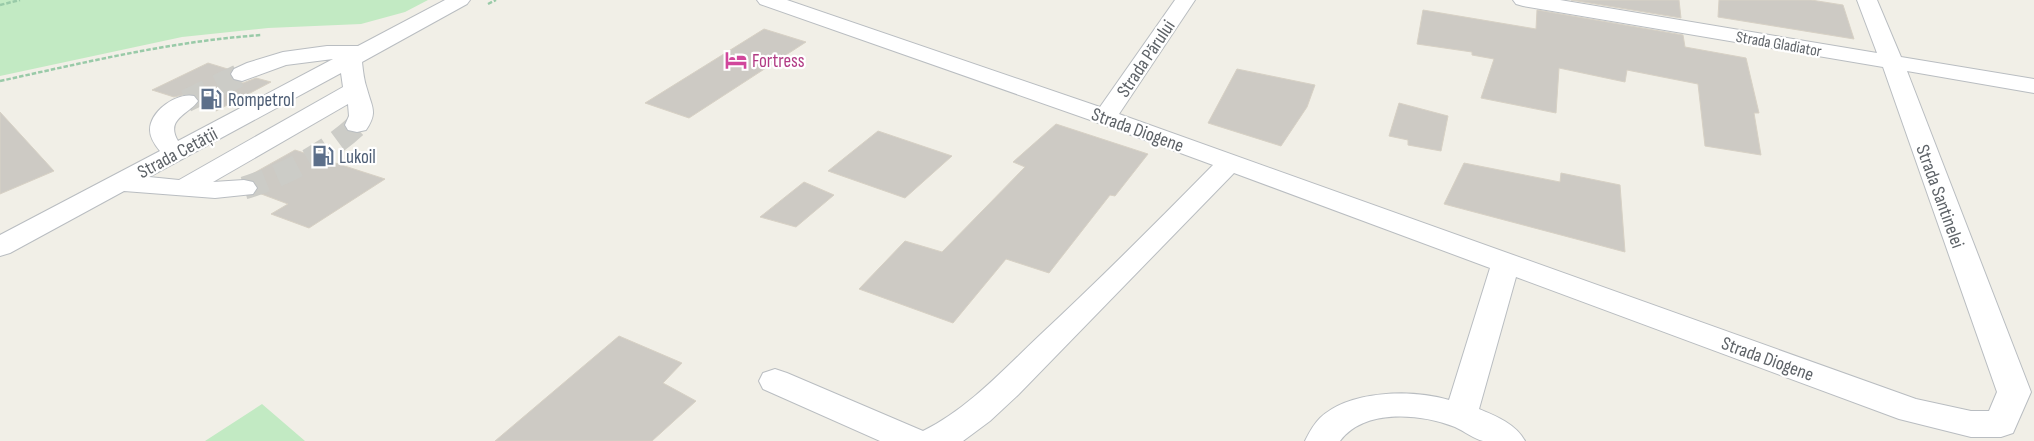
<svg xmlns="http://www.w3.org/2000/svg" width="2034" height="441" font-family="'Sofia Sans Condensed',sans-serif">
<style>
.green{fill:#c2eac3}
.building{fill:#cdcac4;stroke:#d7d1c5}
.lines{fill:none;stroke-linecap:round;stroke-linejoin:round}
.minor-tunnel{stroke:#ccccc7;stroke-width:23;stroke-dasharray:23 12;stroke-linecap:butt}
.minor-casing{stroke:#b9bdc1;stroke-width:2}
.path{stroke:#99caa8;stroke-width:2.5;stroke-dasharray:4.5 2;stroke-linecap:butt}
.minor{fill:#fff;fill-rule:evenodd}
.labels{text-anchor:middle;stroke-width:4.5;stroke-linejoin:round;paint-order:stroke}
.far-street-label{font-size:16px;fill:#5e6368;stroke:#fff}
.street-label{font-size:19px;fill:#5e6368;stroke:#fff}
.hotel-label{font-size:19px;fill:#b23c85;stroke:#fff;text-anchor:start}
.service-label{font-size:19px;fill:#4e5e75;stroke:#fff;text-anchor:start}
</style>
<rect width="100%" height="100%" fill="#f1efe7"/>
<path class="green" d="M 0,0 L 428,0 L 405,12 L 361,24 L 268,28 L 182,37 L 0,76 Z
M 262,404 L 305,441 L 205,441 Z"/>
<path class="building" d="M 1571,0 L 1679,0 L 1681,18 Z
M 1719,0 L 1811,0 L 1843,5 L 1854,39 L 1718,17 Z
M 1423,10 L 1536,29 L 1537,10 L 1683,35 L 1685,47 L 1746,58 L 1759,113 L 1754,113 L 1761,155 L 1705,146 L 1698,84 L 1627,70 L 1625,82 L 1559,68 L 1556,113 L 1481,98 L 1494,59 L 1472,55 L 1472,52 L 1417,44 Z
M 764,29 L 806,42 L 689,118 L 645,103 Z
M 208,63 L 231,70 L 229,75 L 234,81 L 243,83 L 256,78 L 271,82 L 216,111 L 197,105 L 200,101 L 194,94 L 187,94 L 174,97 L 152,90 Z
M 1237,69 L 1315,85 L 1307,107 L 1281,146 L 1208,123 Z
M 1399,103 L 1448,116 L 1441,151 L 1408,145 L 1408,140 L 1389,136 Z
M 0,112 L 54,171 L 0,194 Z
M 1056,124 L 1148,154 L 1115,196 L 1110,195 L 1049,273 L 1006,259 L 953,323 L 859,289 L 905,241 L 942,252 L 1025,167 L 1013,162 Z
M 878,131 L 952,156 L 905,198 L 828,171 Z
M 295,150 L 385,179 L 309,228 L 271,214 L 288,204 L 256,192 L 259,187 L 255,181 L 245,178 Z
M 1464,163 L 1560,182 L 1561,173 L 1620,185 L 1625,252 L 1444,204 Z
M 804,182 L 834,195 L 796,227 L 760,217 Z
M 619,336 L 682,363 L 663,383 L 696,401 L 652,441 L 495,441 Z"/>
<g class="lines">
<path class="minor-tunnel" d="M 186,101 L 242,74
M 244,188 C 281,177 329,152 357,125"/>
<g class="minor-casing">
<path id="minor" d="M 445,0 L 470,0 L 467,4 L 362,62 C 363,71 364,81 367,89 C 372,108 378,112 366,130 L 357,132 L 348,130 L 345,125 L 349,116 L 348,104 L 213,182 L 244,180 L 253,182 L 257,188 L 253,194 L 215,198 L 124,191 L 10,253 L 0,256 L 0,235 L 160,151 C 155,145 150,138 150,130 C 150,111 177,92 194,96 L 198,101 C 188,115 165,119 178,141 L 333,59 L 286,65 L 242,81 L 234,79 L 231,74 L 234,69 L 247,63 L 283,52 L 327,46 L 358,46 ZM 341,73 L 343,87 L 179,180 L 149,177 Z
M 757,0 L 787,0 L 1100,107 L 1175,0 L 1195,0 L 1119,114 L 1916,399 L 1971,411 L 1989,411 L 1997,392 L 1883,67 L 1523,6 L 1516,4 L 1513,0 L 1560,0 L 1877,53 L 1857,0 L 1877,0 L 1901,57 L 2034,79 L 2034,93 L 1907,71 L 2031,392 L 2013,433 L 2001,437 L 1971,437 L 1899,419 L 1516,277 L 1479,409 C 1496,416 1516,424 1525,441 C 1513,441 1495,441 1483,441 C 1474,439 1464,431 1455,427 C 1421,414 1365,408 1340,441 L 1305,441 C 1309,433 1313,425 1320,418 C 1349,390 1412,389 1449,400 L 1490,268 L 1234,173 L 1018,395 L 990,421 L 963,441 L 880,441 L 763,389 L 759,381 L 763,373 L 775,369 L 787,373 L 923,431 C 969,408 1003,370 1040,335 C 1099,280 1156,223 1213,165 L 1096,122 L 760,4 Z"/>
</g>
<path class="path" d="M 488,4 L 496,0
M 0,5 L 20,0
M 0,81 C 87,62 173,41 262,35"/>
<use href="#minor" class="minor"/>
</g>
<defs>
<g id="hotel-bare" transform="scale(1.725)"><path d="M-6-4.5h1.5V1H6V5H4.5V3h-9V5H-6ZM-4 0a1.8 1.8 0 1 1 3.6 0ZM.5 0V-2.5h3Q6-2.5 6 0Z" fill="#d1479c" stroke="#fff" stroke-width="2.5" paint-order="stroke"/></g>
<g id="fuel-bare" transform="scale(1.725)"><path d="M-5.5-6h7V0h2V4h1.3V-2.5L3-4.5l.8-.8L6-3V5H2.5V1h-1V6h-7ZM-4.2-4.7v3.2H.2V-4.7Z" fill="#5c6f8a" stroke="#fff" stroke-width="2.5" paint-order="stroke"/></g>
</defs>
<g fill-rule="evenodd">
<use href="#hotel-bare" x="736" y="60"/>
<use href="#fuel-bare" x="211" y="99"/>
<use href="#fuel-bare" x="323" y="156"/>
</g>
<g class="labels">
<g class="far-street-label">
<text transform="translate(1779 43) rotate(10)" y="6">Strada Gladiator</text>
</g>
<g class="street-label">
<text transform="translate(1145 58) rotate(-56)" y="7">Strada Părului</text>
<text transform="translate(1138 129) rotate(20)" y="7">Strada Diogene</text>
<text transform="translate(177 152) rotate(-28)" y="7">Strada Cetății</text>
<text transform="translate(1941 196) rotate(70)" y="7">Strada Santinelei</text>
<text transform="translate(1768 358) rotate(20)" y="7">Strada Diogene</text>
</g>
<g class="hotel-label">
<text x="752" y="67">Fortress</text>
</g>
<g class="service-label">
<text x="228" y="106">Rompetrol</text>
<text x="339" y="163">Lukoil</text>
</g>
</g>
</svg>
